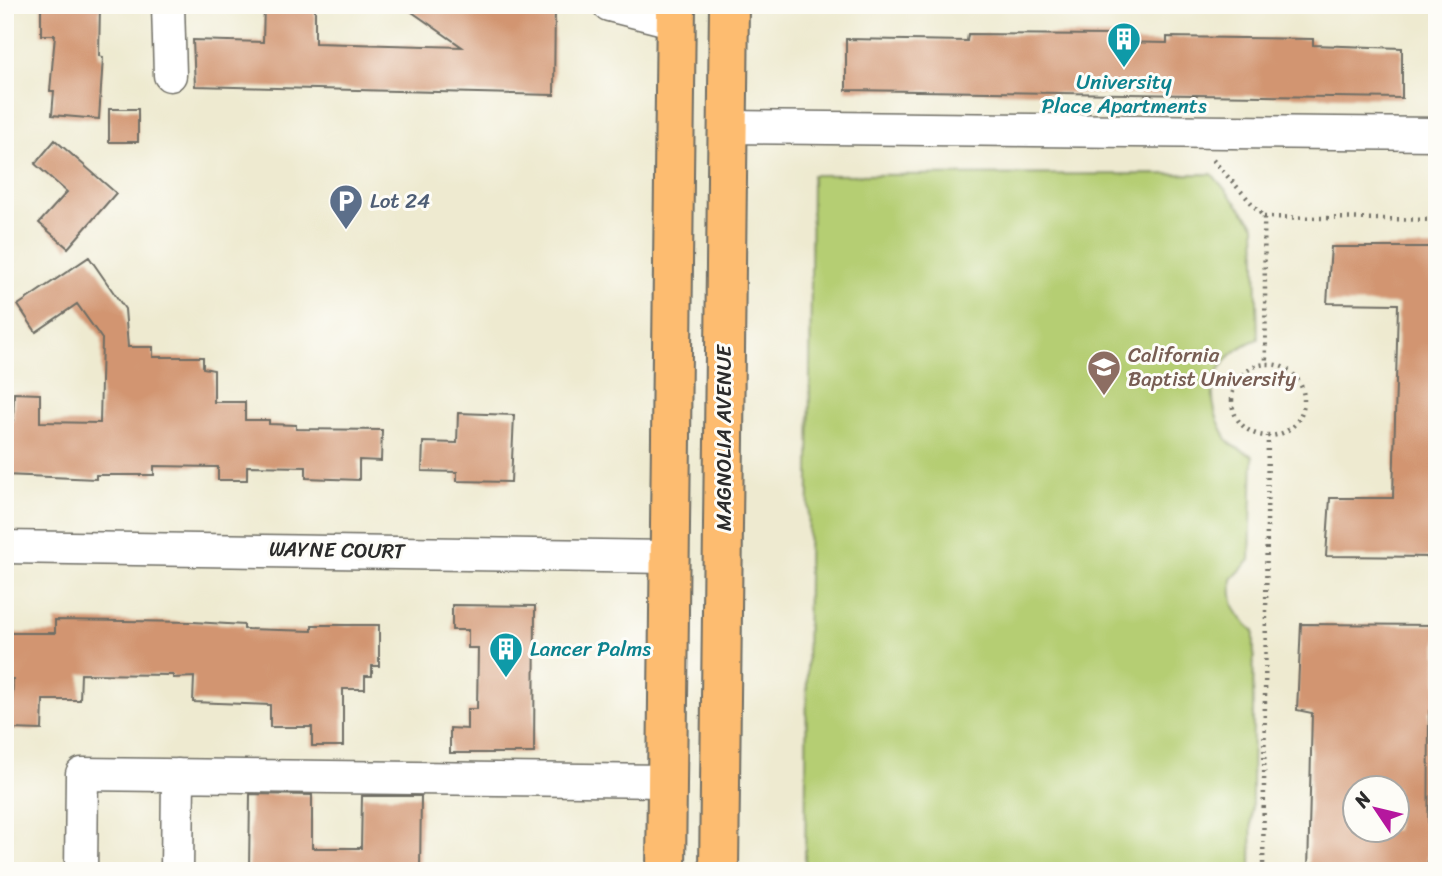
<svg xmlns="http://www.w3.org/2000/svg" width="1442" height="876" font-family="Sriracha,sans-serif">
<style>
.green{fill:#b5ce73;stroke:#707c4f;stroke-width:2}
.building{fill:#d29571;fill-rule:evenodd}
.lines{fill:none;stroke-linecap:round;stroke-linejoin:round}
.minor-casing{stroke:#6f6e65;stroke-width:35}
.major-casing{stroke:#6f6e65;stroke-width:42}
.path{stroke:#6f6e65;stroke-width:4.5;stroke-dasharray:2 5;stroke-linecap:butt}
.minor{stroke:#fff;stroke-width:32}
.major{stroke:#fdbc6f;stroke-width:38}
.labels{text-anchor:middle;stroke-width:6;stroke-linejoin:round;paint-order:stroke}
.culture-label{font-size:21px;fill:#0d838f;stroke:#fdfcf7}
.service-label{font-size:21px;fill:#4e5e75;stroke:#fdfcf7;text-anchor:start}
.education-label{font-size:21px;fill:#785e54;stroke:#fdfcf7;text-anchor:start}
.street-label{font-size:21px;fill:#2b2b2b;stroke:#fdfcf7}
</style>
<rect width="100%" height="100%" fill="#fdfcf7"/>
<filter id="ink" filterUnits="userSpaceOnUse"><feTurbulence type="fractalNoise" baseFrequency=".0143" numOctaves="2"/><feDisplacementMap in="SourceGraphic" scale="14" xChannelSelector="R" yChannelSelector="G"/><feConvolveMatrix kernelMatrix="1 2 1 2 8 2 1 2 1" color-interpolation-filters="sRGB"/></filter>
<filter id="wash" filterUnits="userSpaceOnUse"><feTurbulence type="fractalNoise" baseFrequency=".00686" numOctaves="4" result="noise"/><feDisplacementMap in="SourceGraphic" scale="28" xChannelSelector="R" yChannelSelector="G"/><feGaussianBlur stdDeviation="1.57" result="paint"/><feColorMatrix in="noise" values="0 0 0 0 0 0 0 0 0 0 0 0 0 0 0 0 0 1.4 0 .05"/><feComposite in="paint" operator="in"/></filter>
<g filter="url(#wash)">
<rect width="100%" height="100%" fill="#eeead0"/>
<path class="green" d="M 1212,174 L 1255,225 L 1258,339 C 1218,354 1202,389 1221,427 C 1223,431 1226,439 1229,442 C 1234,448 1246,452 1253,456 L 1250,560 L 1232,579 C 1230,604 1235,615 1254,631 L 1251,871 L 805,871 L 812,175 Z"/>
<g id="blocks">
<path class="building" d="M 41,5 L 100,5 L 99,56 L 103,57 L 99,119 L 52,115 L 54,91 L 50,91 L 55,35 L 41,35 Z
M 402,5 L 555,5 L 554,95 L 195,86 L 193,40 L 263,42 L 264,6 L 315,7 L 315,43 L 462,47 Z
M 968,34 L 1116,35 L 1115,42 L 1167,43 L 1167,37 L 1313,39 L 1313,45 L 1402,48 L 1402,98 L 846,90 L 846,39 L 967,41 Z
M 109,109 L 138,109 L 138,142 L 109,142 Z
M 55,140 L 116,193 L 68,248 L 39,223 L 67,192 L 35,164 Z
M 1331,247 L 1437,247 L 1437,557 L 1326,556 L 1330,498 L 1393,498 L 1398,304 L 1327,303 Z
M 89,257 L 125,309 L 128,347 L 153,347 L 153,357 L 203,357 L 203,368 L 214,370 L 214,402 L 245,402 L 245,420 L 269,420 L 269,424 L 296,425 L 296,429 L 382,430 L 381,461 L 359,460 L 359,480 L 306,478 L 306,467 L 247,466 L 247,480 L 218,480 L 218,467 L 154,466 L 154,475 L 96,475 L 96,479 L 5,475 L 5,420 L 13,420 L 14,393 L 40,394 L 40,422 L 100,423 L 102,339 L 77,304 L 36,332 L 18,305 Z
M 458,413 L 514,415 L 511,482 L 457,481 L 457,472 L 422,471 L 423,442 L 457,443 Z
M 452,605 L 535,606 L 534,753 L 450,753 L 450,728 L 467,729 L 467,709 L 477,709 L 478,648 L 468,648 L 468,630 L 452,630 Z
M 55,620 L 193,622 L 244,625 L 244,629 L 312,631 L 312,625 L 379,625 L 379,666 L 372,666 L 372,676 L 365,676 L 365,689 L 343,689 L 343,746 L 312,746 L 312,727 L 270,727 L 270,705 L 193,702 L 194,677 L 173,678 L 173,675 L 81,674 L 80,700 L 43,700 L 42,730 L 11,729 L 13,679 L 5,679 L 5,636 L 10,636 L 10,633 L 55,633 Z
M 1301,624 L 1437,625 L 1437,712 L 1429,711 L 1428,871 L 1308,871 L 1312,713 L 1297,710 ZM 1354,788 L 1396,788 L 1396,830 L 1354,830 Z
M 250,794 L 312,795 L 312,848 L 361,848 L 362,796 L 421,796 L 420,871 L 249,871 Z"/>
</g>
</g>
<g filter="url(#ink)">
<use href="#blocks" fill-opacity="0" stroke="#6f6e65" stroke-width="2"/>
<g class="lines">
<g class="minor-casing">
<path id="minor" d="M 168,5 L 170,75
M 609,5 L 676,22
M 727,127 L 1437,134
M 5,547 L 669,557
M 81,871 L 82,774 L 667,781
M 177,871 L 178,775"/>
</g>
<g class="major-casing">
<path id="major" d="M 666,871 L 676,5
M 719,871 L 729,5"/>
</g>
<path class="path" d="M 1213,160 L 1264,217 L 1266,364
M 1264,217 L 1437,220
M1232 400a36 36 0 1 1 72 0a36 36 0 1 1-72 0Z
M 1263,871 L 1268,436"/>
<use href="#minor" class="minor"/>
<use href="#major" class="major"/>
</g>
</g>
<defs>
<g id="building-pin" transform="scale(1.75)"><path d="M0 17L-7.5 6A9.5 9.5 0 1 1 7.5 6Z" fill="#0f9aa8" stroke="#fdfcf7"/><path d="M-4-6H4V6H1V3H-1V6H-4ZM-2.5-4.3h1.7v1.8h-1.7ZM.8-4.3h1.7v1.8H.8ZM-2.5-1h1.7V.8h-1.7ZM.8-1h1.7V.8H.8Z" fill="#fff"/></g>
<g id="parking-pin" transform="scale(1.75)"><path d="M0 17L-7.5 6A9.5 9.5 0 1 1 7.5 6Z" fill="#5c6f8a" stroke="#fdfcf7"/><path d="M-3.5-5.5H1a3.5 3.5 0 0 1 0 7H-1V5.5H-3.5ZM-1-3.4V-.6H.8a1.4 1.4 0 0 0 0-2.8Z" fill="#fff"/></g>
<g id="university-pin" transform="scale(1.75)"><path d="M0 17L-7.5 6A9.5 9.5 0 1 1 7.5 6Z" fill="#8d6e63" stroke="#fdfcf7"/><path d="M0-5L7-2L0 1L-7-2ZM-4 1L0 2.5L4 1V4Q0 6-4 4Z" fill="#fff"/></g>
</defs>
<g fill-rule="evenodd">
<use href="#building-pin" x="1124" y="39"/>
<use href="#parking-pin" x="346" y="201"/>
<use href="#university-pin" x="1104" y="367"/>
<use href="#building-pin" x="506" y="649"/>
</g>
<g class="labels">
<g class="culture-label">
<text x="1124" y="89">University<tspan x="1124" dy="24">Place Apartments</tspan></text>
<text x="530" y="656" text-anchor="start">Lancer Palms</text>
</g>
<g class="service-label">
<text x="370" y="208">Lot 24</text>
</g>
<g class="education-label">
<text x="1128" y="362">California<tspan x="1128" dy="24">Baptist University</tspan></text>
</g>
<g class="street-label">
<text transform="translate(724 438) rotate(-90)" y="7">MAGNOLIA AVENUE</text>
<text transform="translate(337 550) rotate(1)" y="7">WAYNE COURT</text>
</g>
</g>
<rect width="1442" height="876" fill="none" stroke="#fdfcf7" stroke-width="28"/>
<g transform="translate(1376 809) rotate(305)"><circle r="33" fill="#fdfcf7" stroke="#a9a8a5" stroke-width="2"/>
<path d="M0-5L12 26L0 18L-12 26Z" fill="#b5179e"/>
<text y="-10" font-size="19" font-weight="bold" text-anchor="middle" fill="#2b2b2b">N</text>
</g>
</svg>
